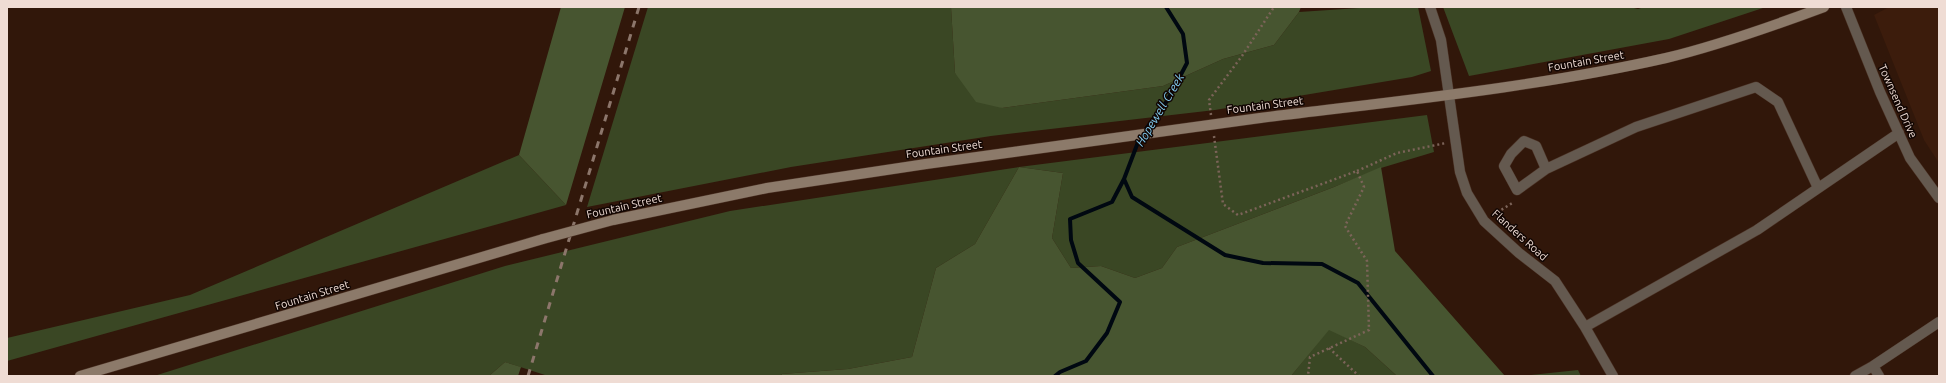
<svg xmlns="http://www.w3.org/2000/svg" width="1946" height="383" font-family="Ubuntu,sans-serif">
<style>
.built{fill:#3c1c0c}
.green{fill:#3a4724}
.forest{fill:#475530}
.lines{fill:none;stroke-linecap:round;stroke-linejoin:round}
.stream{stroke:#000811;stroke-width:4}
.minor-casing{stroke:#4c3326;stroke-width:11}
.secondary-casing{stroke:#4c3326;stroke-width:11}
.path{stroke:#7c6459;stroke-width:2.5;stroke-dasharray:2 3;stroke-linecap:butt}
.minor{stroke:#64594f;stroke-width:10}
.secondary{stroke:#8c7a6a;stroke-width:10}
.rail{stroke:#8c766b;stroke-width:3;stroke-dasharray:7 7;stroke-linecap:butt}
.secondary-bridge-casing{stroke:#4c3326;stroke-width:11;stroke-linecap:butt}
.secondary-bridge{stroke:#8c7a6a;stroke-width:10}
.labels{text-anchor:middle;stroke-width:3;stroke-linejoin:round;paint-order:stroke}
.street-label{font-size:11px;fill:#efdcd4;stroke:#110603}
.water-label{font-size:12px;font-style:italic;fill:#82cbef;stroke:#110603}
</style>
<rect width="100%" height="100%" fill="#31170a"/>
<path class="built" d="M 1889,7 L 1939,7 L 1939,163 L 1924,140 L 1874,15 Z"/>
<path class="green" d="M 648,7 L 951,7 L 955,73 L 1002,108 L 1163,86 L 1223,59 L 1274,45 L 1299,12 L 1374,7 L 1418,7 L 1431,71 L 1412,77 L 1215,110 L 991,136 L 791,167 L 587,207 Z
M 1443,7 L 1630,7 L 1638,9 L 1644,7 L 1766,7 L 1669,39 L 1469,76 Z
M 1427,115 L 1434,152 L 1381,168 L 1334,187 L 1177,247 L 1162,268 L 1135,278 L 1101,266 L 1071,268 L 1052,238 L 1063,173 L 1019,167 L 975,244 L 936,268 L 912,357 L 848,369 L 782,374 L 781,376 L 548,376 L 505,362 L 489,376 L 154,376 L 505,266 L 730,211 L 1019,167 Z
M 519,155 L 566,205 L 7,361 L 7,338 L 190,295 Z
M 1329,329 L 1365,347 L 1397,376 L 1291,376 Z
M 1578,370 L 1581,376 L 1521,376 Z"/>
<path class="forest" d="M 561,7 L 625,7 L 566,205 L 519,155 Z
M 951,7 L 1301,7 L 1299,12 L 1274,45 L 1223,59 L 1163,86 L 1002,108 L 976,102 L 955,73 Z
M 1019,167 L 1063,173 L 1052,238 L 1071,268 L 1101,266 L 1135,278 L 1162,268 L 1177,247 L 1334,187 L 1381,167 L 1395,251 L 1505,376 L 1397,376 L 1365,347 L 1329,330 L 1291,376 L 781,376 L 782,374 L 848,369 L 912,357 L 936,268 L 975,244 Z
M 505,362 L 521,367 L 518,376 L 489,376 Z"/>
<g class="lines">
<path class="stream" d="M 1124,179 L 1132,197 L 1225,255 L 1263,263 L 1322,264 L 1358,283 L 1433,376
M 1055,376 L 1060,372 L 1086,361 L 1107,333 L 1120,302 L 1078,263 L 1071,240 L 1070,219 L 1112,202 L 1124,179 L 1140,137 L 1167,101 L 1187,63 L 1183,34 L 1166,7"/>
<g class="minor-casing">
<path id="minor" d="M 1430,7 L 1441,40 L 1460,172 L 1467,193 L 1484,221 L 1519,253 L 1555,281 L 1585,327 L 1613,376
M 1846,7 L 1880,92 L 1910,158 L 1939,198
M 1546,169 L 1536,146 L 1524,141 L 1511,154 L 1504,166 L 1517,190 L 1546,169 L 1636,127 L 1756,87 L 1778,102 L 1818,188
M 1585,327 L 1757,230 L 1899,133
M 1873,366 L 1879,376
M 1855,376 L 1873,366 L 1939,322"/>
</g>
<g class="secondary-casing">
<path id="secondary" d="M 1260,118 C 1396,101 1533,88 1666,58 C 1720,45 1773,26 1824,7
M 613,220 L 767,188 L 926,164
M 80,376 L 543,239"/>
</g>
<path class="path" d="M 1211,115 L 1209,100 L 1242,56 L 1274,7
M 1214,136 L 1223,204 L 1238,215 L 1357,171 L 1364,187 L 1345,226 L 1367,261 L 1369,330 L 1310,357 L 1308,376
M 1357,171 L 1397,153 L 1446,143
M 1493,215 L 1514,202
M 1329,348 L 1359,376"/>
<use href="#minor" class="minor"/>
<use href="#secondary" class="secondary"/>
<path class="rail" d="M 528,376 L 639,7"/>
<g class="secondary-bridge-casing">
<path id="secondary-bridge" d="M 926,164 L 1260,118
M 543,239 L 613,220"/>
</g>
<use href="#secondary-bridge" class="secondary-bridge"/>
</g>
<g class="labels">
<g class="street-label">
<text transform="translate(1586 61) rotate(-10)" y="4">Fountain Street</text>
<text transform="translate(1898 101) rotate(66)" y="4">Townsend Drive</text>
<text transform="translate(1265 105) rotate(-7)" y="4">Fountain Street</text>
<text transform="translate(944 149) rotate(-8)" y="4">Fountain Street</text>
<text transform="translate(624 206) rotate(-13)" y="4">Fountain Street</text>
<text transform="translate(1520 235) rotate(42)" y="4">Flanders Road</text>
<text transform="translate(312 295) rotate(-17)" y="4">Fountain Street</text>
</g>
<g class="water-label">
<text transform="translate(1160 110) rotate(-59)" y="4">Hopewell Creek</text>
</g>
</g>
<rect width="1946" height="383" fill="none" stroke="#efdcd4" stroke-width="16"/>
</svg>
